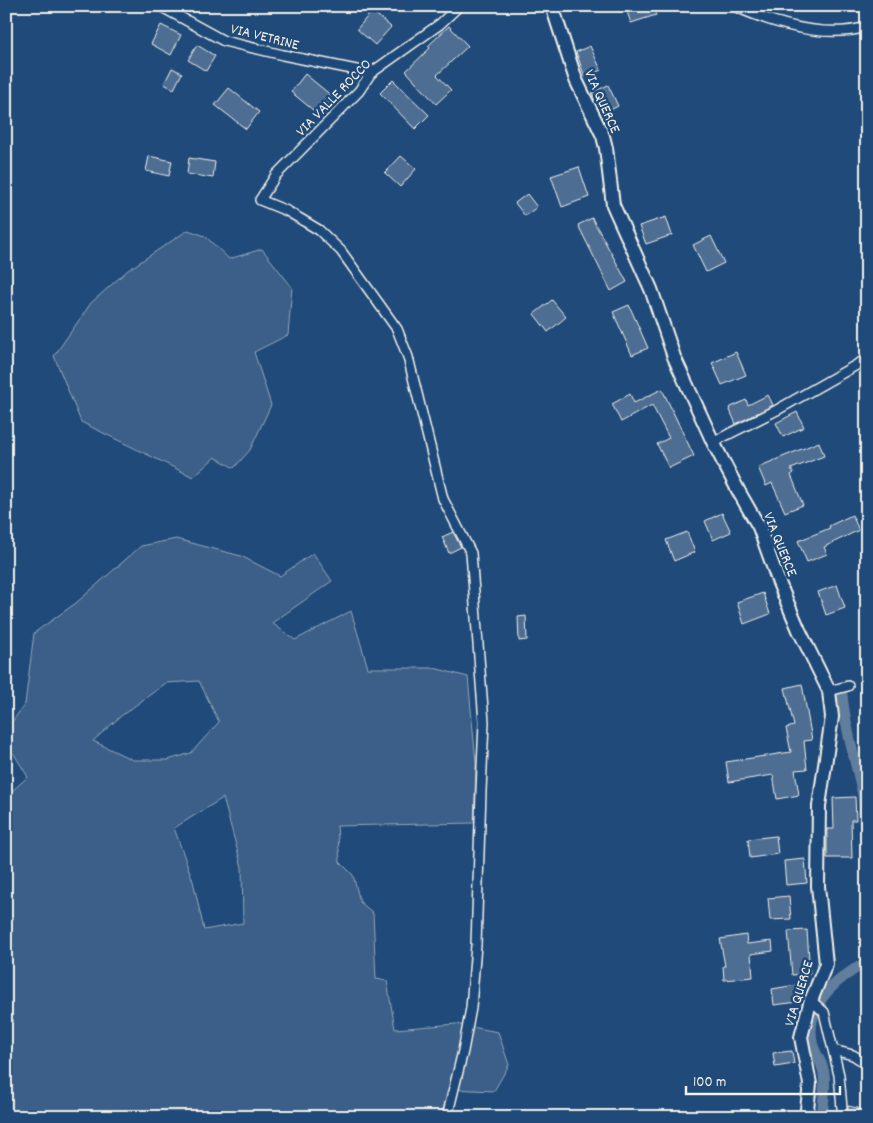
<svg xmlns="http://www.w3.org/2000/svg" width="873" height="1123" font-family="Dekko,sans-serif">
<style>
.green{fill:#3a5f88;stroke:#97a8b8;fill-rule:evenodd}
.lines{fill:none;stroke-linecap:round;stroke-linejoin:round}
.canal{stroke:#627e9d;stroke-width:11}
.building{fill:#4d6e92;stroke:#f4f1e8}
.street-casing{stroke:#f4f1e8;stroke-width:12}
.secondary-casing{stroke:#f4f1e8;stroke-width:16}
.street{stroke:#1f4a7a;stroke-width:9}
.secondary{stroke:#1f4a7a;stroke-width:12}
.labels{text-anchor:middle;stroke-width:5;stroke-linejoin:round;paint-order:stroke}
.street-label{font-size:15px;fill:#f4f1e8;stroke:#1f4a7a}
</style>
<rect width="100%" height="100%" fill="#1f4a7a"/>
<filter id="ink" filterUnits="userSpaceOnUse"><feTurbulence type="fractalNoise" baseFrequency=".02" numOctaves="2"/><feDisplacementMap in="SourceGraphic" scale="10" xChannelSelector="R" yChannelSelector="G"/><feConvolveMatrix kernelMatrix="1 2 1 2 8 2 1 2 1" color-interpolation-filters="sRGB"/></filter>
<g filter="url(#ink)">
<path class="green" d="M 188,230 L 205,236 L 229,259 L 262,249 L 292,287 L 288,335 L 254,352 L 271,405 L 250,450 L 234,468 L 215,457 L 193,477 L 81,422 L 54,356 L 91,303 L 128,270 Z
M 176,539 L 241,556 L 280,576 L 313,553 L 332,581 L 272,623 L 295,640 L 351,611 L 368,668 L 434,668 L 468,677 L 476,763 L 474,823 L 337,826 L 340,862 L 353,875 L 360,902 L 373,913 L 376,979 L 387,981 L 395,1029 L 456,1024 L 498,1032 L 509,1065 L 494,1091 L 450,1089 L 443,1117 L 6,1117 L 6,796 L 28,777 L 6,741 L 6,730 L 25,704 L 34,633 L 76,603 L 141,546 ZM 199,681 L 219,722 L 191,753 L 168,760 L 133,760 L 93,741 L 121,716 L 166,683 ZM 223,798 L 242,867 L 243,923 L 204,930 L 193,881 L 174,828 Z"/>
<g class="lines">
<path class="canal" d="M 842,695 C 845,728 855,758 862,790 C 866,805 861,821 867,836
M 822,1117 C 823,1103 826,1088 824,1074 C 823,1063 814,1053 812,1042 C 805,1004 837,978 867,962"/>
</g>
<path class="building" d="M 625,6 L 653,6 L 656,15 L 631,23 Z
M 372,11 L 391,27 L 375,45 L 357,29 Z
M 161,25 L 181,35 L 171,55 L 151,44 Z
M 449,26 L 468,46 L 437,75 L 451,90 L 436,104 L 406,71 L 430,48 L 428,46 Z
M 197,45 L 215,56 L 206,71 L 188,60 Z
M 590,46 L 601,70 L 585,77 L 576,52 Z
M 172,68 L 182,73 L 174,89 L 164,84 Z
M 305,74 L 333,97 L 319,115 L 291,92 Z
M 393,80 L 429,115 L 415,129 L 380,93 Z
M 608,85 L 618,106 L 602,114 L 592,93 Z
M 229,88 L 259,112 L 246,129 L 215,105 Z
M 149,156 L 172,161 L 169,176 L 146,171 Z
M 401,156 L 416,169 L 400,187 L 385,173 Z
M 189,158 L 215,162 L 213,178 L 187,174 Z
M 579,167 L 589,197 L 562,207 L 551,176 Z
M 527,194 L 537,207 L 525,216 L 515,203 Z
M 666,217 L 672,235 L 646,244 L 639,226 Z
M 592,218 L 627,282 L 611,291 L 578,225 Z
M 711,236 L 724,263 L 706,272 L 693,245 Z
M 552,300 L 566,317 L 548,332 L 534,314 Z
M 629,305 L 648,348 L 632,355 L 613,312 Z
M 736,352 L 746,375 L 722,385 L 712,363 Z
M 662,389 L 694,456 L 669,468 L 657,444 L 669,438 L 652,405 L 621,422 L 612,404 L 630,394 L 634,403 Z
M 768,395 L 773,405 L 736,424 L 729,408 L 746,400 L 748,405 Z
M 797,412 L 804,427 L 783,437 L 776,423 Z
M 819,442 L 824,456 L 791,469 L 794,473 L 791,475 L 803,505 L 785,512 L 772,483 L 766,486 L 758,467 Z
M 722,513 L 731,532 L 713,540 L 705,521 Z
M 852,515 L 859,530 L 824,547 L 827,554 L 807,562 L 798,541 L 830,528 L 829,526 Z
M 453,532 L 461,547 L 449,553 L 442,537 Z
M 687,532 L 695,552 L 674,561 L 666,540 Z
M 837,585 L 845,608 L 826,615 L 818,592 Z
M 763,593 L 770,614 L 744,624 L 737,602 Z
M 526,616 L 527,640 L 519,641 L 518,617 Z
M 802,684 L 812,740 L 804,741 L 807,769 L 795,770 L 799,795 L 777,799 L 773,775 L 729,782 L 726,762 L 791,752 L 786,728 L 794,726 L 785,688 Z
M 855,797 L 856,820 L 851,820 L 852,858 L 827,858 L 827,829 L 834,829 L 833,798 Z
M 776,836 L 778,854 L 750,858 L 748,839 Z
M 805,859 L 807,883 L 786,885 L 784,861 Z
M 789,896 L 791,919 L 770,920 L 768,898 Z
M 807,930 L 810,974 L 792,975 L 788,931 Z
M 746,935 L 747,944 L 772,941 L 773,951 L 751,954 L 753,977 L 724,980 L 723,966 L 725,966 L 720,939 Z
M 796,985 L 798,1002 L 774,1005 L 772,989 Z
M 792,1051 L 794,1064 L 775,1067 L 773,1053 Z
M 848,1106 L 867,1110 L 867,1117 L 844,1117 L 848,1110 Z"/>
<g class="lines">
<g class="street-casing">
<path id="street" d="M 160,6 L 224,41 L 283,55 L 371,73
M 734,6 C 774,24 824,39 867,27
M 713,442 L 777,410 L 867,359
M 829,691 L 848,686
M 810,1003 L 815,1004 L 824,1012 L 839,1075 L 842,1108
M 833,1050 L 853,1055 L 867,1064
M 447,1117 L 463,1051 L 471,1008 L 476,945 L 481,791 L 484,722 L 471,553 L 443,499 L 408,357 L 397,329 L 341,251 L 319,230 L 287,211 L 260,200 L 276,175 L 359,91 L 371,73 L 440,24 L 459,6"/>
</g>
<g class="secondary-casing">
<path id="secondary" d="M 552,6 L 576,80 L 603,136 L 606,148 L 613,205 L 651,289 L 674,357 L 713,442 L 739,492 L 759,527 L 779,583 L 799,630 L 829,691 L 832,717 L 819,806 L 818,886 L 826,964 L 810,1003 L 801,1037 L 810,1084 L 806,1117"/>
</g>
<use href="#street" class="street"/>
<use href="#secondary" class="secondary"/>
</g>
</g>
<g class="labels">
<g class="street-label">
<text transform="translate(265 36) rotate(14)" y="5">VIA VETRINE</text>
<text transform="translate(333 97) rotate(-46)" y="5">VIA VALLE ROCCO</text>
<text transform="translate(603 101) rotate(66)" y="5">VIA QUERCE</text>
<text transform="translate(781 544) rotate(68)" y="5">VIA QUERCE</text>
<text transform="translate(798 993) rotate(-73)" y="5">VIA QUERCE</text>
</g>
</g>
<rect width="873" height="1123" fill="none" stroke="#1f4a7a" stroke-width="25"/>
<rect x="12" y="12" width="848" height="1098" fill="none" stroke="#f4f1e8" stroke-width="2" filter="url(#ink)"/>
<path d="M686 1086v8h154v-8" fill="none" stroke="#f4f1e8" stroke-width="2.5"/>
<text x="693" y="1086" font-size="15" fill="#f4f1e8" stroke="#1f4a7a" stroke-width="4" paint-order="stroke">100 m</text>
</svg>
